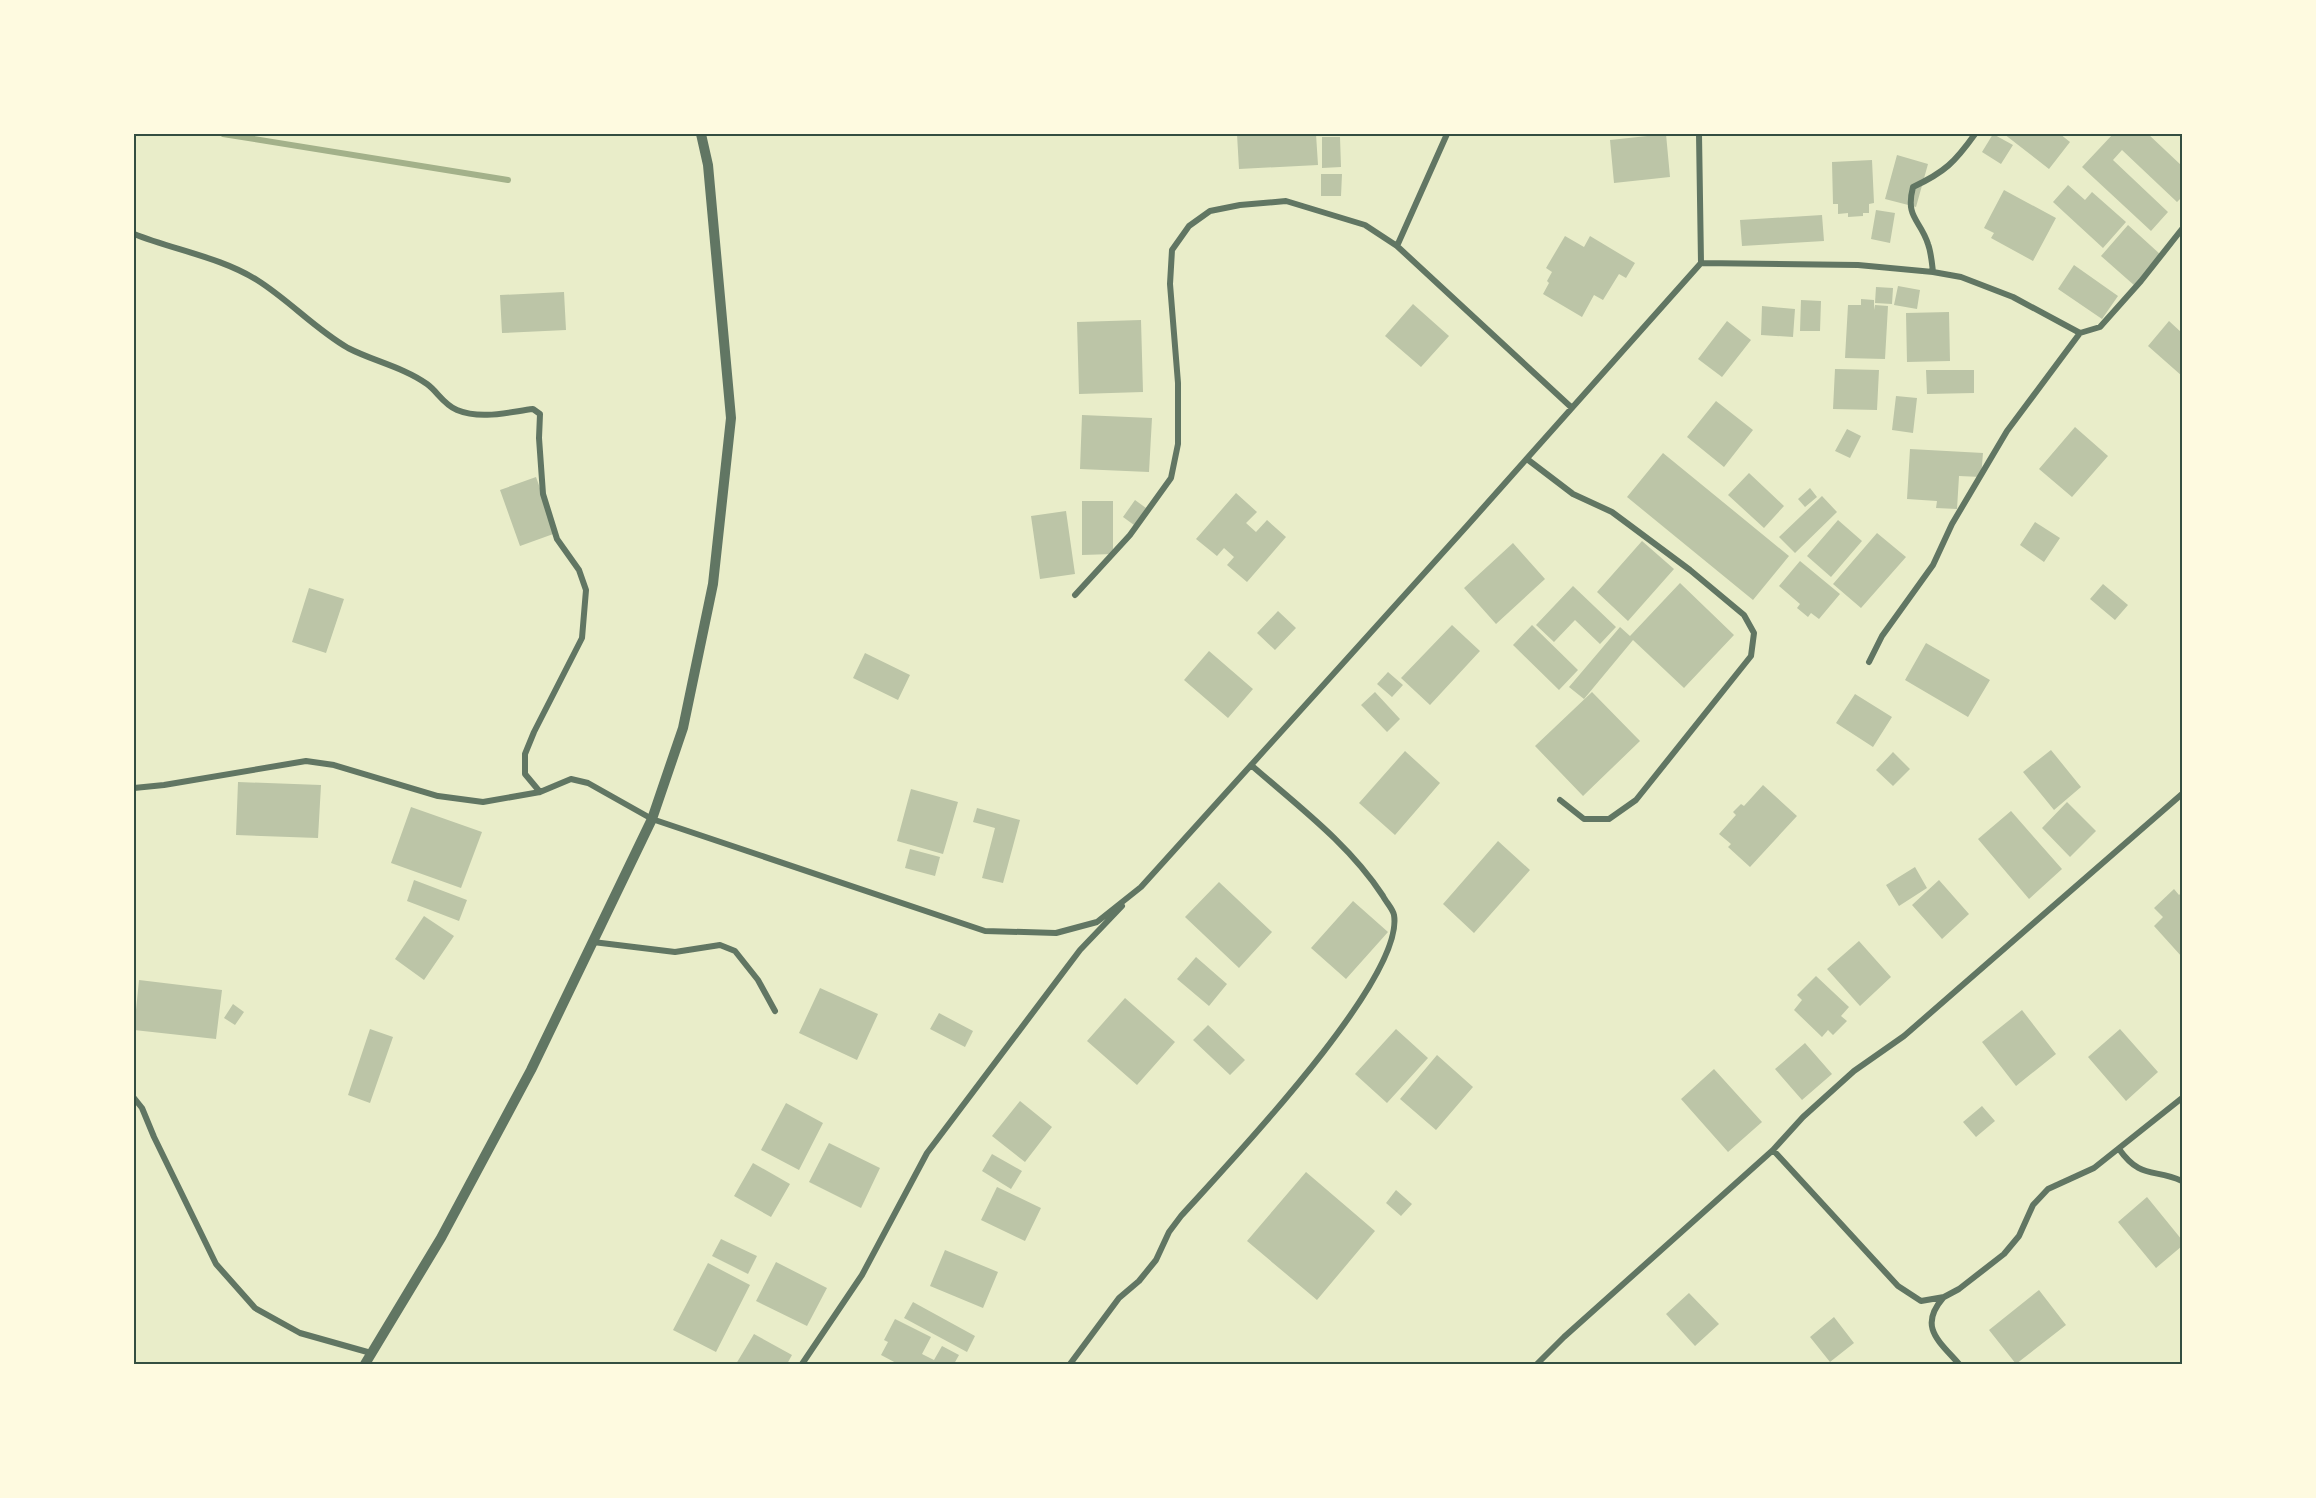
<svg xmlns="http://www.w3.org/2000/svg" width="2316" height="1498" font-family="Poppins,sans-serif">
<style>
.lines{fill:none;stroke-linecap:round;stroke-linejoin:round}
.stream{stroke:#a3b18a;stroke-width:6}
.building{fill:#bcc5a7}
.minor{stroke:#617663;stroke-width:6}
.tertiary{stroke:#617663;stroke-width:10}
.neatline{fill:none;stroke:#344e41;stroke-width:2}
</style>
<rect width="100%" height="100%" fill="#e9edc9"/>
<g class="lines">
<path class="stream" d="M 223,134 L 508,180"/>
</g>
<path class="building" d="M 1237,134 L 1316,134 L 1318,165 L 1239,169 Z
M 1666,134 L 1670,177 L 1614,183 L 1610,140 Z
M 1993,134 L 2013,145 L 2001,164 L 1982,152 Z
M 2004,134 L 2060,134 L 2070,142 L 2049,169 Z
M 2113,134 L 2148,134 L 2182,166 L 2182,197 L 2177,202 L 2122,150 L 2113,160 L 2168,212 L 2151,231 L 2082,167 Z
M 1322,137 L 1340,137 L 1341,167 L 1322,168 Z
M 1897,155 L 1928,164 L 1916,207 L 1885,199 Z
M 1872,160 L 1874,203 L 1869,204 L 1869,213 L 1863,213 L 1863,216 L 1848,217 L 1848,213 L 1838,214 L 1838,204 L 1833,204 L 1832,162 Z
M 1321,174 L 1342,174 L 1341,196 L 1321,196 Z
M 2068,185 L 2085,200 L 2092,192 L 2126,222 L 2103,248 L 2053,202 Z
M 2004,190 L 2056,218 L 2033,261 L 1991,238 L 1994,233 L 1984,228 Z
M 1876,210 L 1895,213 L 1890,243 L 1871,239 Z
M 1822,215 L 1824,241 L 1742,246 L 1740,220 Z
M 2128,225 L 2161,255 L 2135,286 L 2101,256 Z
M 1565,236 L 1584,247 L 1590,236 L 1635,263 L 1626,278 L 1619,274 L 1603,300 L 1594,295 L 1582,317 L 1543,294 L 1549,283 L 1547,281 L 1552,272 L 1546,268 Z
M 2074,265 L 2118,296 L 2102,319 L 2058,289 Z
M 1898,286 L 1920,290 L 1917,309 L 1894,305 Z
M 1876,287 L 1893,288 L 1892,304 L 1875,303 Z
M 564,292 L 566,330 L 502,333 L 500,295 Z
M 1861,299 L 1874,300 L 1874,310 L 1875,305 L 1888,306 L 1885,359 L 1845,358 L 1848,305 L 1861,305 Z
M 1801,300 L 1821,301 L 1820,331 L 1800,331 Z
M 1413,304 L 1449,336 L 1421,367 L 1385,336 Z
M 1762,306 L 1795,309 L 1793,337 L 1761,335 Z
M 1949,312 L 1950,361 L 1907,362 L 1906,313 Z
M 1141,320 L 1143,392 L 1079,394 L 1077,322 Z
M 1727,321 L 1751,340 L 1722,377 L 1698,359 Z
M 2169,321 L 2182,333 L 2182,376 L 2148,346 Z
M 1835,369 L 1879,370 L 1877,410 L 1833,409 Z
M 1926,370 L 1974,370 L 1974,393 L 1927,394 Z
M 1896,396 L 1917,398 L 1913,433 L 1892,430 Z
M 1716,401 L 1753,430 L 1724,467 L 1687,437 Z
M 1082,415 L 1152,418 L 1149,472 L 1080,469 Z
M 2075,427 L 2108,456 L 2072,497 L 2039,469 Z
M 1847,429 L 1861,436 L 1850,458 L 1835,451 Z
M 1910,449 L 1983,453 L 1981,477 L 1959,476 L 1957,509 L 1936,508 L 1937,501 L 1907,499 Z
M 1663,453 L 1789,556 L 1753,600 L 1627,497 Z
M 1749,473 L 1784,506 L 1764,528 L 1728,495 Z
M 536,477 L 556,533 L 520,546 L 500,490 Z
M 1810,488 L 1817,497 L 1805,507 L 1798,499 Z
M 1236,493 L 1257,512 L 1246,523 L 1256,532 L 1267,520 L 1286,537 L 1247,582 L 1227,565 L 1234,557 L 1224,548 L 1217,556 L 1196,539 Z
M 1822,496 L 1837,512 L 1795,553 L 1779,537 Z
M 1135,500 L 1146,508 L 1134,525 L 1123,517 Z
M 1082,501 L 1113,501 L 1113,554 L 1082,555 Z
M 1066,511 L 1075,574 L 1040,579 L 1031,516 Z
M 1838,520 L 1862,541 L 1831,577 L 1807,556 Z
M 2035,522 L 2060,538 L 2044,562 L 2020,545 Z
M 1877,533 L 1906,557 L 1861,608 L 1833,584 Z
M 1642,541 L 1674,569 L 1628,621 L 1597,592 Z
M 1513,543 L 1545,579 L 1496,624 L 1464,588 Z
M 1800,561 L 1840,594 L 1819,619 L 1811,613 L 1808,617 L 1797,608 L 1800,604 L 1779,586 Z
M 1680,583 L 1734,635 L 1684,688 L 1633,640 L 1584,699 L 1569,687 L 1620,627 L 1630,636 Z
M 2103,584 L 2128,605 L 2115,620 L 2090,599 Z
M 1573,586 L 1616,627 L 1600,644 L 1575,620 L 1554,642 L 1536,625 Z
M 309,588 L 344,599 L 326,653 L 292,642 Z
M 1278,611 L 1296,628 L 1275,650 L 1257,633 Z
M 1452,625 L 1480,651 L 1430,705 L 1401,678 Z
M 1532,625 L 1578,670 L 1559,690 L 1513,645 Z
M 1926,643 L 1990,680 L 1968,717 L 1905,680 Z
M 1209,651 L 1253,689 L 1228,718 L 1184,680 Z
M 865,653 L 910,675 L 898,700 L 853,678 Z
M 1388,672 L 1403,685 L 1392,697 L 1377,684 Z
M 1375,692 L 1400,719 L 1387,732 L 1361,705 Z
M 1592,692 L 1640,741 L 1583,796 L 1535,746 Z
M 1855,694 L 1892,717 L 1873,747 L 1836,723 Z
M 2051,750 L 2081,787 L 2054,810 L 2023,772 Z
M 1405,751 L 1440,783 L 1395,835 L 1359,803 Z
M 1893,752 L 1910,769 L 1893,786 L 1876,770 Z
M 238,782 L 321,785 L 318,838 L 236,835 Z
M 1763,785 L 1797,816 L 1750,867 L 1728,847 L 1731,844 L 1719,834 L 1736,815 L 1733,812 L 1741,804 L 1744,806 Z
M 911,789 L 958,802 L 943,854 L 897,841 Z
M 2067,802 L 2096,831 L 2070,857 L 2042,828 Z
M 411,807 L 482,832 L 461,888 L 391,863 Z
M 977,808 L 1020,820 L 1003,883 L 982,878 L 995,828 L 973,822 Z
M 2011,811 L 2062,869 L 2029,899 L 1978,839 Z
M 1498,841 L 1530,870 L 1474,933 L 1443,904 Z
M 910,849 L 940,857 L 935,876 L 905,868 Z
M 1915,867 L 1927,888 L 1899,906 L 1886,885 Z
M 414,880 L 467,900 L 459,921 L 407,901 Z
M 1939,880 L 1969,914 L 1942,939 L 1912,905 Z
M 1219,882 L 1272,932 L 1239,968 L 1185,917 Z
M 2174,889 L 2179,895 L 2182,892 L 2182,957 L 2154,926 L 2163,917 L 2154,908 Z
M 1353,901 L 1388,932 L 1346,979 L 1311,948 Z
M 424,916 L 454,936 L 424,980 L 395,959 Z
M 1859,941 L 1891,977 L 1860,1006 L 1827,969 Z
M 1196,957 L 1227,984 L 1209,1006 L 1177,979 Z
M 1816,976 L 1849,1007 L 1841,1016 L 1847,1021 L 1833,1035 L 1828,1030 L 1822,1037 L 1794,1010 L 1802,1000 L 1797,995 Z
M 139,980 L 222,990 L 216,1039 L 134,1030 Z
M 820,988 L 878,1014 L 857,1060 L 799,1033 Z
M 1125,998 L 1175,1042 L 1137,1085 L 1087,1041 Z
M 233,1004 L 244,1012 L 235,1025 L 224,1018 Z
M 2022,1010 L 2056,1054 L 2016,1086 L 1982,1042 Z
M 939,1013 L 973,1031 L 965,1047 L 930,1029 Z
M 1208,1025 L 1245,1060 L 1230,1075 L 1193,1040 Z
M 370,1029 L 393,1037 L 370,1103 L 348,1095 Z
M 1396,1029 L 1428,1058 L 1387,1103 L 1355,1074 Z
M 2120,1029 L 2158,1072 L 2126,1101 L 2088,1057 Z
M 1805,1043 L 1832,1074 L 1802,1100 L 1775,1069 Z
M 1437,1055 L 1473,1087 L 1436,1130 L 1400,1099 Z
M 1714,1069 L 1762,1122 L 1728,1152 L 1681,1099 Z
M 1020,1101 L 1052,1127 L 1025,1162 L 992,1136 Z
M 786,1103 L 823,1123 L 799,1170 L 761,1150 Z
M 1982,1106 L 1995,1121 L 1976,1137 L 1963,1122 Z
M 829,1143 L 880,1168 L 861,1208 L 809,1182 Z
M 992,1154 L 1022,1171 L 1011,1189 L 982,1171 Z
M 753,1163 L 790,1184 L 771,1217 L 734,1196 Z
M 1306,1172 L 1375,1231 L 1317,1300 L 1247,1241 Z
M 997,1187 L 1041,1208 L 1025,1241 L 981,1220 Z
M 1396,1190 L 1412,1204 L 1401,1216 L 1386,1203 Z
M 2147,1197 L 2182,1240 L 2182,1246 L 2156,1268 L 2118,1222 Z
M 721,1239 L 757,1256 L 748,1274 L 712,1256 Z
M 945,1250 L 998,1272 L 983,1308 L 930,1286 Z
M 776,1262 L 827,1288 L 807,1326 L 756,1301 Z
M 708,1263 L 750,1285 L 716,1352 L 673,1330 Z
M 2039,1290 L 2066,1325 L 2016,1364 L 1989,1330 Z
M 1689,1293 L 1719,1324 L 1695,1346 L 1666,1314 Z
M 913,1302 L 975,1336 L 967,1352 L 904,1318 Z
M 1834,1317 L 1854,1343 L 1830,1362 L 1810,1337 Z
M 895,1319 L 931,1337 L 922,1354 L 934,1360 L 942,1346 L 959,1355 L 954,1364 L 898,1364 L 881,1355 L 888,1342 L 884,1340 Z
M 754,1334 L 792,1355 L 787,1364 L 736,1364 Z"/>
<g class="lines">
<path class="minor" d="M 1699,134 L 1701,263
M 134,234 C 174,250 220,257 257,280 C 289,300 315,329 348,348 C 373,361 403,367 427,384 C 438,392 443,404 457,410 C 481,420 509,412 533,409 L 540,414 L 539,438 L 543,494 L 557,539 L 579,570 L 586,590 L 582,638 L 534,732 L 525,754 L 525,774 L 540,792
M 1397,246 L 1447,134
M 1933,272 C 1932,263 1931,252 1928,244 C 1920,219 1905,218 1913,187 C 1945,172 1955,162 1975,134
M 1527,459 L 1573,494 L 1612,512 L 1690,570 L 1744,615 L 1754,633 L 1751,656 L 1636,800 L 1609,819 L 1584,819 L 1560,800
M 1075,595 L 1130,535 L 1171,478 L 1178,444 L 1178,383 L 1170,284 L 1172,250 L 1189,226 L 1210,211 L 1240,205 L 1286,201 L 1365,225 L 1397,246 L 1572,408
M 1869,662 L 1882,636 L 1933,565 L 1952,524 L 2007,431 L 2080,333
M 134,788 L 164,785 L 306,761 L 334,765 L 438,796 L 483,802 L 540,792 L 571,779 L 588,783 L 652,819 L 985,931 L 1056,933 L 1097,922 L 1141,887 L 1466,527 L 1701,263 L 1858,265 L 1933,272 L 1961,277 L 2013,297 L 2080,333 L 2100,327 L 2141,281 L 2182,229
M 593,942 L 675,952 L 720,945 L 735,951 L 758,980 L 775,1011
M 134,1098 L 142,1108 L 154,1137 L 216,1264 L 255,1308 L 300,1333 L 371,1353
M 2119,1149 C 2141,1180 2154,1168 2182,1181
M 1773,1150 L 1898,1286 L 1921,1301 L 1944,1297 L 1959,1289 L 2004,1254 L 2019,1236 L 2033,1205 L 2048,1189 L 2094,1168 L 2182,1098
M 1943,1298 C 1918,1327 1939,1341 1959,1364
M 802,1364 L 862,1275 L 927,1153 L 1080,950 L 1122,906
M 1070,1364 L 1119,1298 L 1139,1281 L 1156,1260 L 1169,1232 L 1181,1216 C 1227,1165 1405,979 1394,915 C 1393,909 1386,902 1383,896 C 1349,844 1298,806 1251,765
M 1537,1364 L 1564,1337 L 1773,1150 L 1803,1117 L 1854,1071 L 1904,1036 L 2182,794"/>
<path class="tertiary" d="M 365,1364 L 441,1238 L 531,1070 L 652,819 L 683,728 L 713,584 L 731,418 L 708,165 L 701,134"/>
</g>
<rect width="2316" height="1498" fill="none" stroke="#fefae0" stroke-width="270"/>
<rect x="135" y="135" width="2046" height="1228" class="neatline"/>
</svg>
